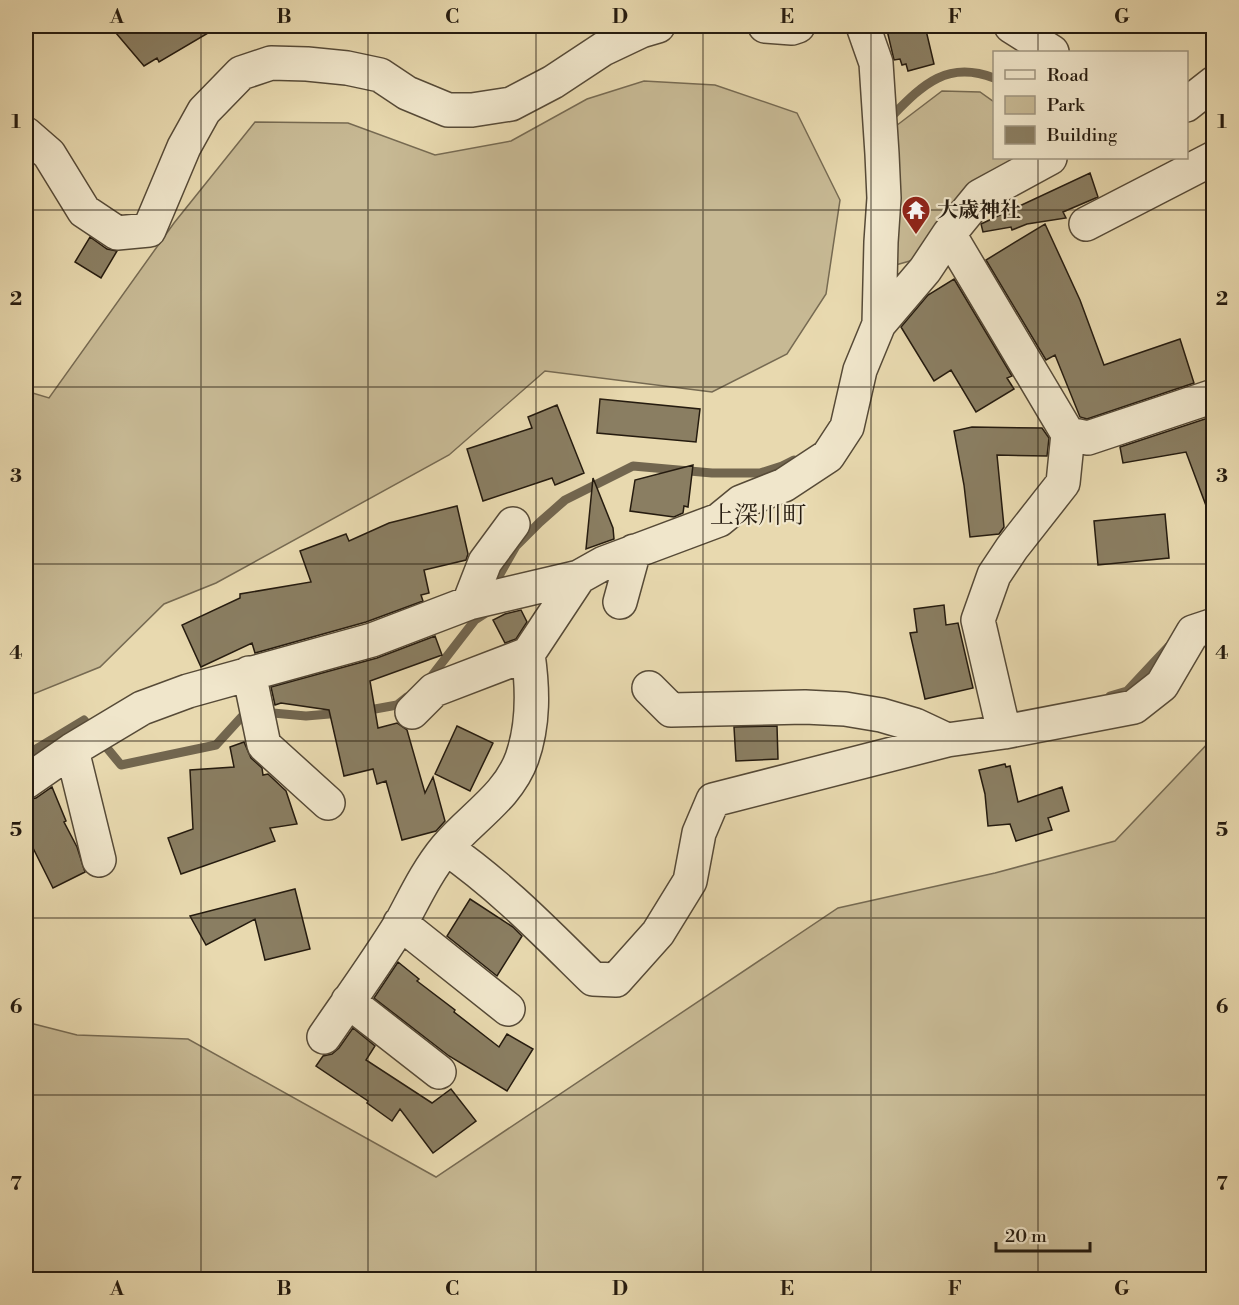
<svg xmlns="http://www.w3.org/2000/svg" width="1239" height="1305" font-family="'Libre Bodoni','Noto Serif JP',serif">
<style>
.green{fill:#c7b994;stroke:#766a52;stroke-width:1.5}
.lines{fill:none;stroke-linecap:round;stroke-linejoin:round}
.stream{stroke:#72664f;stroke-width:9}
.building{fill:#8a7e62;stroke:#251b0f;stroke-width:1.5}
.minor-casing{stroke:#564a37;stroke-width:36}
.minor{stroke:#f0e6cb;stroke-width:33}
.grid{fill:none;stroke:#251b0f;stroke-width:1.5;stroke-opacity:0.55}
.labels{text-anchor:middle;stroke-width:4.5;stroke-linejoin:round;paint-order:stroke}
.poi-label{font-size:21px;font-weight:bold;fill:#251b0f;stroke:#f0e6cb;text-anchor:start}
.quarter-label{font-size:24px;fill:#251b0f;stroke:#f0e6cb}
.neatline{fill:none;stroke:#251b0f;stroke-width:2}
.grid-label{font-size:20px;text-anchor:middle;font-weight:bold;fill:#251b0f}
</style>
<rect width="100%" height="100%" fill="#e8d9af"/>
<filter id="stains"><feTurbulence type="fractalNoise" baseFrequency=".00333" numOctaves="4"/><feColorMatrix values="0 0 0 0 .2 0 0 0 0 .09 0 0 0 0 .02 0 0 0 .5 -.17"/></filter>
<radialGradient id="worn" r=".72"><stop offset=".6" stop-color="#630" stop-opacity="0"/><stop offset="1" stop-color="#630" stop-opacity=".3"/></radialGradient>
<path class="green" d="M 644,81 L 715,85 L 797,113 L 840,200 L 826,294 L 787,354 L 712,392 L 545,371 L 449,455 L 216,583 L 164,604 L 100,667 L 26,697 L 26,391 L 49,398 L 174,223 L 255,122 L 348,123 L 435,155 L 511,141 L 587,99 Z
M 942,91 L 980,92 L 994,102 L 994,158 L 1023,158 L 917,259 L 892,266 L 888,132 Z
M 1213,738 L 1213,1279 L 26,1279 L 26,1022 L 77,1035 L 188,1039 L 436,1177 L 838,908 L 995,873 L 1115,841 Z"/>
<g class="lines">
<path class="stream" d="M 887,121 C 920,88 944,59 994,78
M 499,590 L 500,574 L 516,546 L 540,522 L 565,500 L 633,466 L 712,473 L 760,473 L 782,466 L 794,460
M 427,682 L 475,620 L 489,611
M 1110,696 L 1127,691 L 1169,646
M 364,711 L 397,705 L 407,697
M 262,712 L 306,716 L 341,713
M 26,755 L 84,720 L 121,765 L 216,745 L 247,711 L 249,711"/>
</g>
<path class="building" d="M 110,26 L 220,26 L 159,62 L 157,58 L 144,66 Z
M 886,26 L 925,26 L 934,64 L 908,71 L 906,64 L 902,65 L 900,59 L 894,60 Z
M 1090,173 L 1098,197 L 1063,212 L 1066,218 L 1027,224 L 1012,230 L 1011,227 L 983,232 L 981,224 Z
M 1045,224 L 1080,300 L 1104,365 L 1180,339 L 1194,383 L 1087,419 L 1080,417 L 1055,355 L 1046,360 L 986,260 Z
M 90,237 L 107,249 L 117,251 L 101,278 L 75,262 Z
M 954,279 L 1012,376 L 1007,378 L 1014,389 L 976,412 L 951,370 L 934,381 L 901,327 L 928,295 Z
M 600,399 L 700,409 L 696,442 L 597,433 Z
M 557,405 L 584,473 L 555,485 L 552,478 L 483,501 L 467,449 L 532,428 L 528,417 Z
M 1214,416 L 1214,519 L 1211,519 L 1186,452 L 1123,463 L 1120,447 Z
M 972,427 L 1042,428 L 1049,438 L 1047,456 L 997,455 L 1004,527 L 999,534 L 970,537 L 964,485 L 954,431 Z
M 693,465 L 688,507 L 684,506 L 683,513 L 674,517 L 630,511 L 635,480 Z
M 593,478 L 613,528 L 614,539 L 586,549 Z
M 457,506 L 468,554 L 466,560 L 424,570 L 429,593 L 421,595 L 423,601 L 366,622 L 255,653 L 252,643 L 201,667 L 182,625 L 240,598 L 240,594 L 311,582 L 300,551 L 346,534 L 349,541 L 389,523 Z
M 1165,514 L 1169,558 L 1098,565 L 1094,521 Z
M 944,605 L 946,625 L 958,623 L 973,688 L 925,699 L 910,633 L 917,632 L 914,609 Z
M 521,610 L 527,622 L 516,639 L 505,643 L 493,620 L 505,614 Z
M 435,636 L 442,655 L 370,681 L 378,728 L 397,723 L 407,730 L 425,793 L 433,777 L 445,821 L 436,831 L 402,840 L 386,781 L 377,784 L 373,769 L 344,776 L 329,710 L 281,703 L 275,705 L 271,687 L 377,658 Z
M 457,726 L 493,743 L 470,791 L 435,774 Z
M 777,726 L 778,759 L 736,761 L 734,727 Z
M 244,742 L 251,758 L 262,768 L 263,775 L 268,774 L 286,791 L 297,824 L 270,828 L 275,841 L 181,874 L 168,838 L 193,829 L 190,770 L 234,767 L 230,747 Z
M 1005,764 L 1006,767 L 1010,766 L 1018,802 L 1062,787 L 1069,811 L 1048,818 L 1052,830 L 1016,841 L 1010,824 L 988,826 L 985,794 L 979,770 Z
M 52,787 L 66,821 L 64,822 L 77,847 L 85,872 L 53,888 L 33,848 L 26,827 L 26,800 L 36,798 Z
M 295,889 L 310,949 L 265,960 L 255,919 L 206,945 L 190,916 Z
M 470,899 L 513,927 L 522,936 L 497,976 L 447,936 Z
M 398,962 L 419,979 L 417,981 L 455,1010 L 454,1012 L 499,1047 L 507,1034 L 533,1049 L 507,1091 L 449,1056 L 374,998 Z
M 353,1028 L 375,1046 L 366,1060 L 432,1103 L 451,1089 L 476,1121 L 433,1153 L 400,1109 L 392,1121 L 367,1103 L 368,1101 L 316,1066 L 323,1056 L 332,1054 L 339,1048 Z"/>
<g class="lines">
<g class="minor-casing">
<path id="minor" d="M 765,26 L 792,28 L 798,26
M 863,26 L 876,63 L 882,154 L 884,198 L 881,242 L 879,324
M 1011,26 L 1052,52
M 1186,105 L 1214,83
M 26,134 L 49,154 L 84,211 L 117,233 L 149,230 L 184,147 L 204,111 L 241,73 L 271,63 L 307,64 L 347,68 L 380,75 L 407,93 L 448,110 L 472,110 L 511,104 L 553,82 L 603,49 L 641,31 L 658,26
M 1086,224 L 1214,158
M 949,234 L 1068,434 L 1088,438 L 1214,396
M 620,602 L 634,551
M 469,603 L 485,562 L 513,524
M 249,673 L 264,745 L 328,803
M 649,688 L 671,710 L 805,707 L 845,709 L 881,715 L 915,725 L 947,740
M 412,712 L 434,690 L 528,654
M 1004,732 L 978,620 L 994,575 L 1012,548 L 1063,483 L 1068,434
M 72,750 L 99,860
M 26,782 L 72,750 L 142,708 L 188,691 L 372,640 L 469,603 L 579,577 L 604,563 L 719,520 L 741,502 L 784,485 L 828,456 L 847,427 L 860,370 L 879,324 L 925,270 L 949,234 L 980,196 L 1050,158
M 446,848 C 501,886 546,933 593,979 L 616,980 L 658,933 L 690,881 L 699,833 L 713,800 L 947,740 L 1004,732 L 1134,707 L 1162,685 L 1193,632 L 1214,625
M 400,923 L 508,1009
M 348,1001 L 439,1072
M 324,1037 C 350,999 377,962 401,923 C 415,897 427,871 446,848 C 471,818 508,797 522,758 C 534,724 533,689 528,654 L 579,577"/>
</g>
<use href="#minor" class="minor"/>
</g>
<path class="grid" d="M 201,26 L 201,1280M 368,26 L 368,1280M 536,26 L 536,1280M 703,26 L 703,1280M 871,26 L 871,1280M 1038,26 L 1038,52M 1038,158 L 1038,1280M 26,210 L 1214,210M 26,387 L 1214,387M 26,564 L 1214,564M 26,741 L 1214,741M 26,918 L 1214,918M 26,1095 L 1214,1095"/>
<defs>
<g id="temple-pin" transform="scale(1.5)"><path d="M0 17L-7.5 6A9.5 9.5 0 1 1 7.5 6Z" fill="#8f2418" stroke="#f0e6cb"/><path d="M0-6L5-2H3V0L6.5 2.5H4V6H1.5V3h-3V6H-4V2.5H-6.5L-3 0V-2H-5Z" fill="#fff"/></g>
</defs>
<g fill-rule="evenodd">
<use href="#temple-pin" x="916" y="210"/>
</g>
<g class="labels">
<g class="poi-label">
<text x="937" y="217">大歳神社</text>
</g>
<g class="quarter-label">
<text x="758" y="523">上深川町</text>
</g>
</g>
<rect width="1239" height="1305" fill="none" stroke="#e8d9af" stroke-width="66"/>
<rect x="993" y="51" width="195" height="108" fill="#f0e6cb" stroke="#9f9580" stroke-width="1.5"/>
<rect x="1005" y="70" width="30" height="9" fill="#f0e6cb" stroke="#9f9580" stroke-width="1.5"/>
<text x="1047" y="81" font-size="18" fill="#251b0f">Road</text>
<rect x="1005" y="96" width="30" height="18" fill="#c7b994" stroke="#9f9580" stroke-width="1.5"/>
<text x="1047" y="111" font-size="18" fill="#251b0f">Park</text>
<rect x="1005" y="126" width="30" height="18" fill="#8a7e62" stroke="#9f9580" stroke-width="1.5"/>
<text x="1047" y="141" font-size="18" fill="#251b0f">Building</text>
<path d="M996 1242v9h94v-9" fill="none" stroke="#251b0f" stroke-width="3"/>
<text x="1005" y="1242" font-size="18" fill="#251b0f" stroke="#f0e6cb" stroke-width="4.5" paint-order="stroke">20 m</text>
<rect x="33" y="33" width="1173" height="1239" class="neatline"/>
<g class="grid-label">
<text x="117" y="23">A</text>
<text x="284" y="23">B</text>
<text x="452" y="23">C</text>
<text x="620" y="23">D</text>
<text x="787" y="23">E</text>
<text x="955" y="23">F</text>
<text x="1122" y="23">G</text>
<text x="16" y="128">1</text>
<text x="1222" y="128">1</text>
<text x="16" y="305">2</text>
<text x="1222" y="305">2</text>
<text x="16" y="482">3</text>
<text x="1222" y="482">3</text>
<text x="16" y="659">4</text>
<text x="1222" y="659">4</text>
<text x="16" y="836">5</text>
<text x="1222" y="836">5</text>
<text x="16" y="1013">6</text>
<text x="1222" y="1013">6</text>
<text x="16" y="1190">7</text>
<text x="1222" y="1190">7</text>
<text x="117" y="1295">A</text>
<text x="284" y="1295">B</text>
<text x="452" y="1295">C</text>
<text x="620" y="1295">D</text>
<text x="787" y="1295">E</text>
<text x="955" y="1295">F</text>
<text x="1122" y="1295">G</text>
</g>
<rect width="100%" height="100%" filter="url(#stains)"/>
<rect width="100%" height="100%" fill="url(#worn)"/>
</svg>
